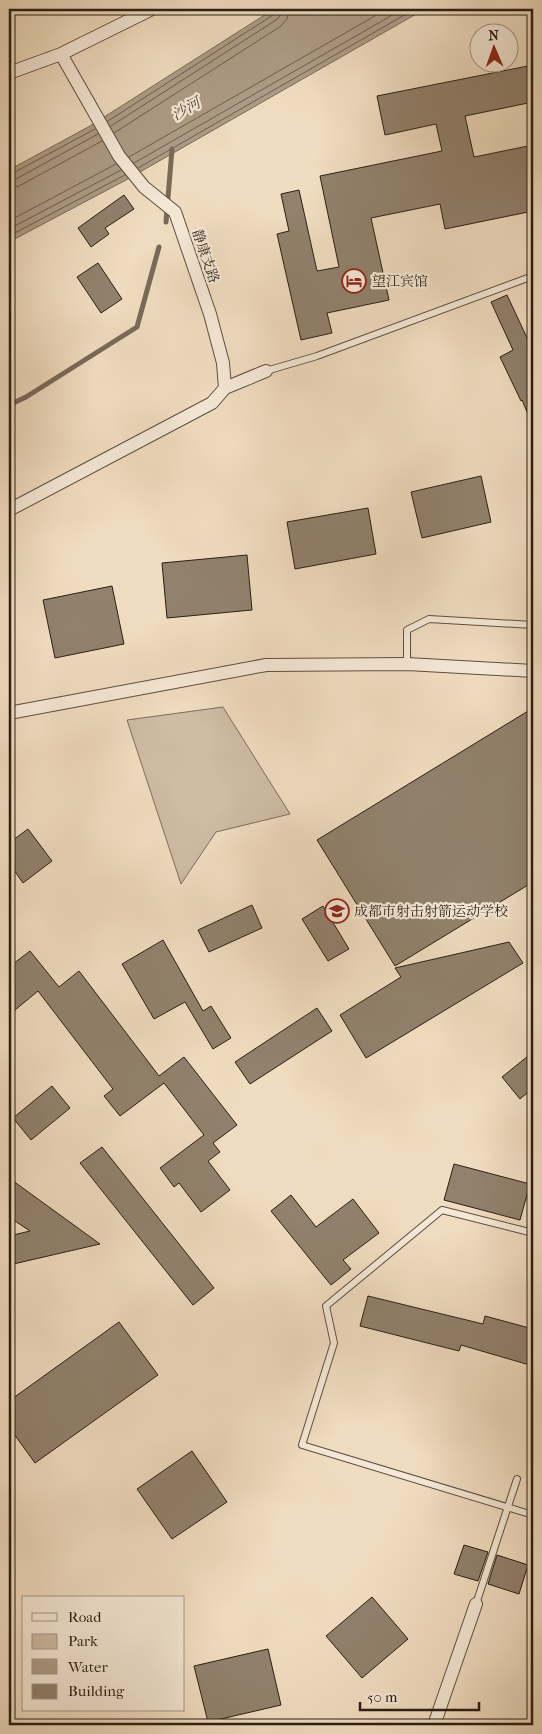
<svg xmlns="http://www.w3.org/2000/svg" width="542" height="1734" font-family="'IM FELL French Canon','Noto Serif SC',serif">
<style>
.green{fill:#cebca3;stroke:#7c6e5c}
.water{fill:#ad9c86;stroke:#796a58}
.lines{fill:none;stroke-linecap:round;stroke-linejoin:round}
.shore{stroke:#6c5e4d;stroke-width:1}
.stream{stroke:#796a58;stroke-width:5}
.building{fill:#91816d;stroke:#2a1f14}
.service-casing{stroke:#5c4e3f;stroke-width:8}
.minor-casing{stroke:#5c4e3f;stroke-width:14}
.service{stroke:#f5e8d6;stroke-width:6}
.minor{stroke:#f5e8d6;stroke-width:12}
.labels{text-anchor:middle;stroke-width:4.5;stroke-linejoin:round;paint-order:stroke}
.street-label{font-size:14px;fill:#2a1f14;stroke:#f5e8d6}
.poi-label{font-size:14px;fill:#2a1f14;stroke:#f5e8d6;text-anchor:start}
.water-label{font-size:15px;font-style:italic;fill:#584b3c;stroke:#f5e8d6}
</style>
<rect width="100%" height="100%" fill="#f0dcc0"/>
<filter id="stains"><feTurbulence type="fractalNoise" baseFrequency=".004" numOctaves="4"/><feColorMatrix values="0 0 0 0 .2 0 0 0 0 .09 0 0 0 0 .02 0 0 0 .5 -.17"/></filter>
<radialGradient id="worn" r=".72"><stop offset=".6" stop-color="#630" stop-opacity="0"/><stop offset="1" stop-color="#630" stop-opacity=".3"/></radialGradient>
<path class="green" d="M 223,707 L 290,814 L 216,832 L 181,884 L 127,720 Z"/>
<path class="water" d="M 274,9 L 425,9 L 126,180 L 9,242 L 9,170 L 90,126 Z"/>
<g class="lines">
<path class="shore" d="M 108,121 L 273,15 L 275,9
M 111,126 L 276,20 L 280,16 L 282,9
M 114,133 L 281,26 L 287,19 L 289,9
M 129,157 L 387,9
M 134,163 L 403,9
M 138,168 L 415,9
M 9,174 L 13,173 L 95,129
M 9,180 L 16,179 L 98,134
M 9,188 L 19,186 L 102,141
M 9,221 L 116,164
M 9,229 L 121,170
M 9,236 L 125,175"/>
<path class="stream" d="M 166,222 L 172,149
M 9,405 L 26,397 L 137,327 L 159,247"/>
</g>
<path class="building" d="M 533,65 L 533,102 L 465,116 L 474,157 L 533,145 L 533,211 L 445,229 L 440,204 L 371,218 L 389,300 L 327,313 L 332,333 L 301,340 L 277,234 L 289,231 L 281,194 L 299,190 L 317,271 L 339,267 L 320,176 L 442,151 L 436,124 L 385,135 L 377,96 Z
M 124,195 L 134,209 L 105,228 L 109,234 L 91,247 L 78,228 Z
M 98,263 L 122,299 L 101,313 L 77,277 Z
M 507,295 L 528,340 L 533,344 L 533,426 L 522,400 L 521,401 L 500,357 L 513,350 L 491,302 Z
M 481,476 L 491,522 L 422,538 L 411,492 Z
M 368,508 L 376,554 L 295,569 L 287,522 Z
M 247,555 L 252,610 L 167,618 L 162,563 Z
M 112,586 L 124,644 L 55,658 L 43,600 Z
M 533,708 L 533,882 L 395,966 L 317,840 Z
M 28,829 L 52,861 L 23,883 L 9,863 L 9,843 Z
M 252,905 L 262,928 L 209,952 L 198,930 Z
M 323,906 L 349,949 L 328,961 L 302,919 Z
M 163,940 L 203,1011 L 211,1006 L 231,1038 L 213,1049 L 185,1002 L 154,1019 L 122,964 Z
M 509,942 L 523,963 L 366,1058 L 340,1015 L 401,977 L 395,968 Z
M 30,951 L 59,987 L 79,971 L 159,1076 L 184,1057 L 237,1125 L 213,1143 L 220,1152 L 208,1161 L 230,1190 L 201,1212 L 179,1183 L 174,1187 L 160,1168 L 204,1135 L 164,1083 L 120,1116 L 104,1096 L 113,1089 L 38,991 L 9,1015 L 9,967 Z
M 317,1008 L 332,1031 L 250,1084 L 235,1062 Z
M 533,1052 L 533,1088 L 520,1099 L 502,1077 Z
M 52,1086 L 70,1108 L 31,1140 L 13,1118 Z
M 102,1147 L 214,1288 L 193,1305 L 80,1163 Z
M 454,1164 L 530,1184 L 520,1220 L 444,1200 Z
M 9,1178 L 100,1244 L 9,1265 L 9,1236 L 30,1231 L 9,1217 Z
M 291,1195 L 316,1227 L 353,1199 L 379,1233 L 343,1260 L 351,1269 L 331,1285 L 271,1211 Z
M 368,1296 L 483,1324 L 485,1316 L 533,1329 L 533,1366 L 461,1345 L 459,1351 L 360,1326 Z
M 119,1322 L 158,1375 L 35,1463 L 9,1427 L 9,1401 Z
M 192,1451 L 227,1502 L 172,1539 L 137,1489 Z
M 464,1545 L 488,1552 L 478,1581 L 454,1574 Z
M 497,1555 L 528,1565 L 519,1594 L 488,1584 Z
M 372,1597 L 408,1639 L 362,1678 L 326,1636 Z
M 268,1649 L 281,1705 L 208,1722 L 194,1666 Z"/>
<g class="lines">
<g class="service-casing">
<path id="service" d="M 266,371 L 317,356 L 533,276
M 407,664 L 407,630 L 429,619 L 533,625
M 533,1233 L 442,1210 L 326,1306 L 334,1343 L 302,1445 L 533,1515
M 476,1604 L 517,1479"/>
</g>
<g class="minor-casing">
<path id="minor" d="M 61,54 L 119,156 L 144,187 L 175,212 L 210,314 L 223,363 L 225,388
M 9,73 L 61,54 L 152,9
M 9,510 L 212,403 L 225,388 L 266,371
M 9,713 L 266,665 L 407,664 L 533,671
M 434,1725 L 476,1604"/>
</g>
<use href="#service" class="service"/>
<use href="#minor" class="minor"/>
</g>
<defs>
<g id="hotel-ring" transform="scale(1.25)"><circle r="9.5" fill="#f5e8d6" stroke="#8f2418" stroke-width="1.5"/><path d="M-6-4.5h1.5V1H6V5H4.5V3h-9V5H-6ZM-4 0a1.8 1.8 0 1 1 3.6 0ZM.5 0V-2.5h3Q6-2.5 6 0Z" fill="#8f2418"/></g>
<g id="university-ring" transform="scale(1.25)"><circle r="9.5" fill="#f5e8d6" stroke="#8f2418" stroke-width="1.5"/><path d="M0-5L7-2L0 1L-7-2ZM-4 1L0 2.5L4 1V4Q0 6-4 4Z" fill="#8f2418"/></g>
</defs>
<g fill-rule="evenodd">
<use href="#hotel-ring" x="354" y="281"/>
<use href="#university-ring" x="337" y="911"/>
</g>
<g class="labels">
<g class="street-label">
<text transform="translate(206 256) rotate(71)" y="5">静康支路</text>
</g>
<g class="poi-label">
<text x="372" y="286">望江宾馆</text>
<text x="354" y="916">成都市射击射箭运动学校</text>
</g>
<g class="water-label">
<text transform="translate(186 109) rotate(-30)" y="5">沙河</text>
</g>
</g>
<rect width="542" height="1734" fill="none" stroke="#f0dcc0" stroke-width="30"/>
<rect x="10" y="10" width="522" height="1714" fill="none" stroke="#2a1f14" stroke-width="2.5"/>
<rect x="15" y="15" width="512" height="1704" fill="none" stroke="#2a1f14"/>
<rect x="22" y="1596" width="162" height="115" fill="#f5e8d6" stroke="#a49888"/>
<rect x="32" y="1613" width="25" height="8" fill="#f5e8d6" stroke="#a49888"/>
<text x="68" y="1622" font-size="15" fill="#2a1f14">Road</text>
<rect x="32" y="1634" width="25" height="15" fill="#cebca3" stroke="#a49888"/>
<text x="68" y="1646" font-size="15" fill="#2a1f14">Park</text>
<rect x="32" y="1659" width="25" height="15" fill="#ad9c86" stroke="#a49888"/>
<text x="68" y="1672" font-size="15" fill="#2a1f14">Water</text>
<rect x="32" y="1684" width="25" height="15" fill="#91816d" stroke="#a49888"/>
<text x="68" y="1696" font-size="15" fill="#2a1f14">Building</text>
<g transform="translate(494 48) rotate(358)"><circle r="24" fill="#f5e8d6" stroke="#a49888"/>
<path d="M0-4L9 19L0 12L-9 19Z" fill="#8f2418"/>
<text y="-8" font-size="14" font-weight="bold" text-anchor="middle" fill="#2a1f14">N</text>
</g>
<path d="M360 1702v8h119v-8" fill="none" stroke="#2a1f14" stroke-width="2.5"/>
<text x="367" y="1702" font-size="15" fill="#2a1f14" stroke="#f5e8d6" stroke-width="4" paint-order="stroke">50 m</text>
<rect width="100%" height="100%" filter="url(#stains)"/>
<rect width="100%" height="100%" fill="url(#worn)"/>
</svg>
